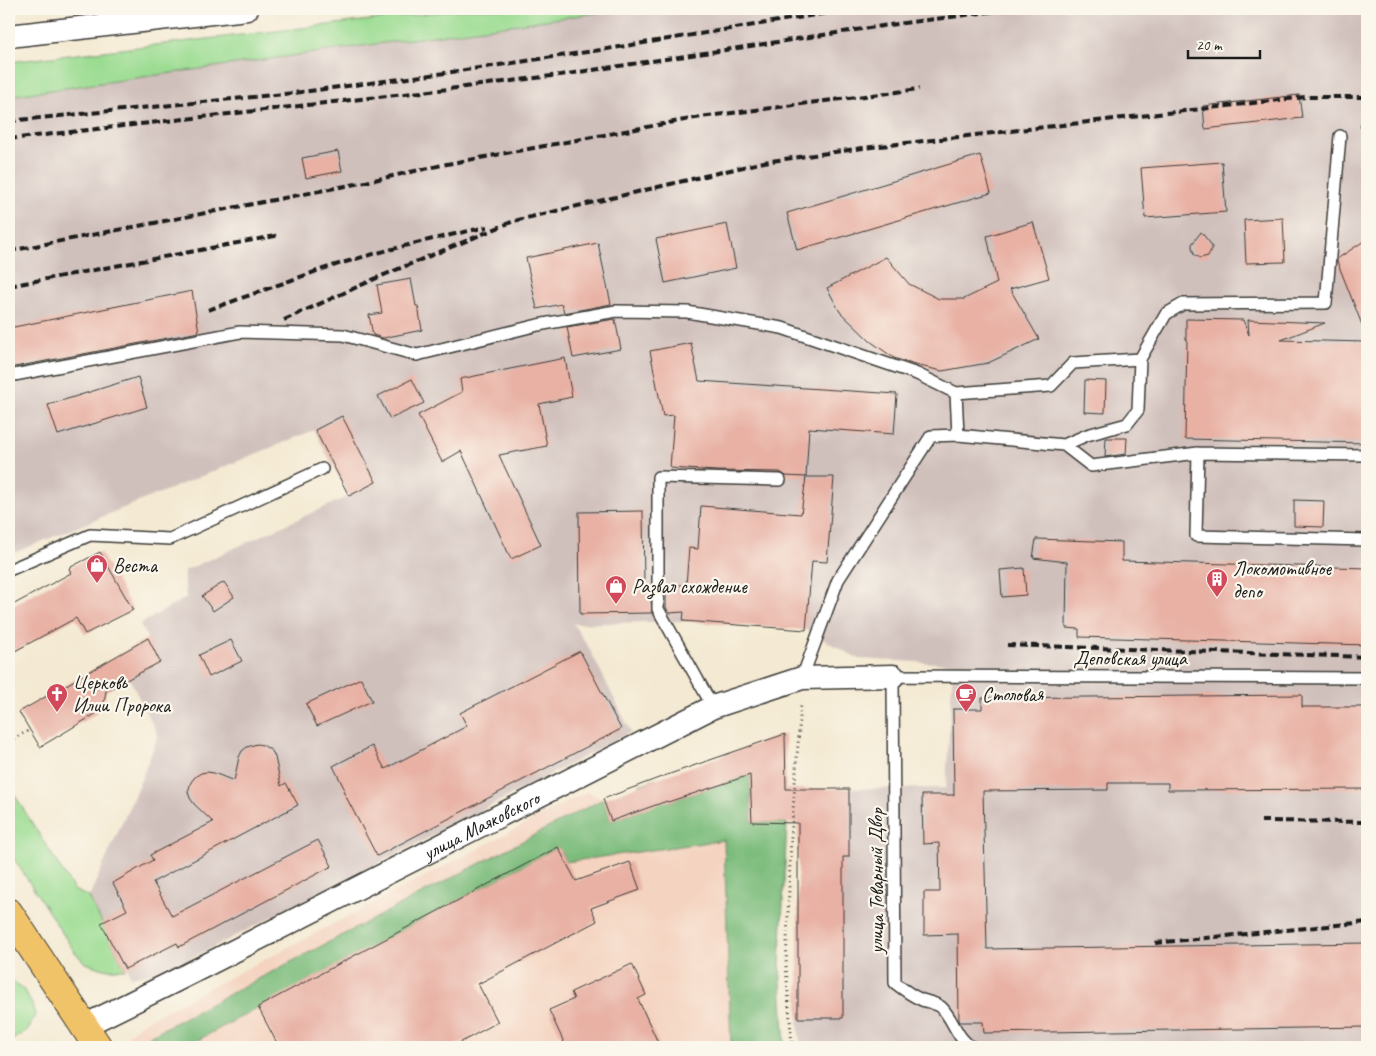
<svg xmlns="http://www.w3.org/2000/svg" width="1376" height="1056" font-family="Caveat,sans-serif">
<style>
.built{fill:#f4d3c0}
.industrial{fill:#d0c0bc}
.green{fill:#9bdc92;stroke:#5c7c57}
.forest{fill:#7cbc7c;stroke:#4c6c4c}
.building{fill:#e8b1a4}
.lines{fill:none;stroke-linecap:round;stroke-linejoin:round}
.service-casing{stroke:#3c3b37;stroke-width:14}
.minor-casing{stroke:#3c3b37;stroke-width:25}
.primary-casing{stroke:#3c3b37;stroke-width:30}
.path{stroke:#3c3b37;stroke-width:3;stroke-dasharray:1 4;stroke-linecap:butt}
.service{stroke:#fff;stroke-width:11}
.minor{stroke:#fff;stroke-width:22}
.primary{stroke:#f1c369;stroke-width:28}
.rail{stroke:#1c1c1c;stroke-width:4;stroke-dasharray:8 4;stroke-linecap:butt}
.labels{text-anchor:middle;stroke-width:4.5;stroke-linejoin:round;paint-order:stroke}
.poi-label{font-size:20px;fill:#1c1c1c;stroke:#fbf7ec;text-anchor:start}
.street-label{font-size:20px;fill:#1c1c1c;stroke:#fbf7ec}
</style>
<rect width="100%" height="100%" fill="#fbf7ec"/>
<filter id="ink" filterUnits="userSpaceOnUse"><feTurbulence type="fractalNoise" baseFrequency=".02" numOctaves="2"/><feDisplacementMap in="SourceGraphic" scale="10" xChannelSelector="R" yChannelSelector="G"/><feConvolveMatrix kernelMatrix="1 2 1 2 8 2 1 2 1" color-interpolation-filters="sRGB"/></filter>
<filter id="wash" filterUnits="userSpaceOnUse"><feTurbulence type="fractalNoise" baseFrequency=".0096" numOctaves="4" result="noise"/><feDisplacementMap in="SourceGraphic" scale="20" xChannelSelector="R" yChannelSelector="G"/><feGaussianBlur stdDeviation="1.12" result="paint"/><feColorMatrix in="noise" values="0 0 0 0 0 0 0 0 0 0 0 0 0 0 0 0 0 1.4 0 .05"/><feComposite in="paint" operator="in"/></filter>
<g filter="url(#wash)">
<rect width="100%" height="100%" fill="#f4ead3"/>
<path class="built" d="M 785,734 L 787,823 L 780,964 L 785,1047 L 127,1047 L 125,1045 L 128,1035 L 142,1023 L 587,792 L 603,799 L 659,778 Z"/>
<path class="industrial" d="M 624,9 L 1367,9 L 1367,1047 L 800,1047 L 798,1018 L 798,857 L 804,857 L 804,789 L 946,788 L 953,664 L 859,659 L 806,630 L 683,621 L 573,624 L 588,646 L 631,732 L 448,828 L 176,966 L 159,972 L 130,977 L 128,968 L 125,969 L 89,897 L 142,778 L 158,735 L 129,678 L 159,662 L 140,624 L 186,598 L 184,571 L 349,496 L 314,430 L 9,555 L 9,96 Z"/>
<path class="green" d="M 465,9 L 624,9 L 9,96 L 9,62 Z
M 9,786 L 74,890 L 89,897 L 125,969 L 104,969 L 85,963 L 74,951 L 9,851 Z
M 9,977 L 23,989 L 32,1004 L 35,1015 L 29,1029 L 9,1042 Z"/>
<path class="forest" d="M 750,775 L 752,822 L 787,823 L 780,964 L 785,1047 L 731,1047 L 724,840 L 566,862 L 558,847 L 185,1047 L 143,1047 L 141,1044 L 151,1035 L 603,799 L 611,821 L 647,808 L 639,785 L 659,778 L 668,802 Z"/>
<g id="blocks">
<path class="building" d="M 1299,95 L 1302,118 L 1205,129 L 1203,106 Z
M 338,151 L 342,171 L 306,178 L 302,158 Z
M 980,155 L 991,193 L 797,250 L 787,213 Z
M 1222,162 L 1226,212 L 1145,218 L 1141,168 Z
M 1283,218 L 1285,262 L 1246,263 L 1244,220 Z
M 1033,222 L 1049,278 L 1010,289 L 1039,339 L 988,363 L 942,371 L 915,365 L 894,358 L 870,341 L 840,312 L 827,288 L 886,257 L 909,284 L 939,299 L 964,299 L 997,283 L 987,236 Z
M 727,224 L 736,268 L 665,283 L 656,239 Z
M 1201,232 L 1210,243 L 1212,248 L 1208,256 L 1200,258 L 1194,254 L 1192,247 L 1192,244 Z
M 1367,239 L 1367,335 L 1366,335 L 1337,261 L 1337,259 Z
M 598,243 L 611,304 L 564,313 L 562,304 L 537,309 L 526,258 Z
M 411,279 L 416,306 L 418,306 L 422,330 L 383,338 L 373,335 L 369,315 L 382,313 L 377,285 Z
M 192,291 L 199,332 L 9,368 L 9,328 Z
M 615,319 L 621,349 L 573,358 L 567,327 Z
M 1186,319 L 1243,320 L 1249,335 L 1248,320 L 1325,323 L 1281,340 L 1367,342 L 1367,443 L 1185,439 L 1187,339 L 1186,339 Z
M 691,343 L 699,381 L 897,394 L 894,434 L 809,428 L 806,477 L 786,476 L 780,472 L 717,471 L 670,468 L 674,415 L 663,416 L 650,351 Z
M 565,358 L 572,397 L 539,404 L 547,446 L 499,455 L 541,545 L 511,559 L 461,451 L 442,462 L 418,415 L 462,392 L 460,379 Z
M 138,377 L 147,407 L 58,435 L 48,405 Z
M 412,379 L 424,403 L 390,419 L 378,396 Z
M 1085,380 L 1106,381 L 1105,413 L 1084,412 Z
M 342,416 L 376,482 L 349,496 L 315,430 Z
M 1106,438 L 1127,438 L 1126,454 L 1105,457 Z
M 806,477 L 834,477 L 827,562 L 812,561 L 806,630 L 683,621 L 684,612 L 669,613 L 666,607 L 666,585 L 686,585 L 689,548 L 698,549 L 701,506 L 801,514 Z
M 1294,500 L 1324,501 L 1323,527 L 1294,526 Z
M 643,511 L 644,585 L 650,585 L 652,613 L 580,614 L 579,512 Z
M 1036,539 L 1122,542 L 1122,561 L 1367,568 L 1367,645 L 1079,637 L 1079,629 L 1066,628 L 1067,562 L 1033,558 Z
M 100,552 L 133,610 L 85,634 L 76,618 L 15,651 L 9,639 L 9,607 L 71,573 L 69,568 Z
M 1024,568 L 1026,595 L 1002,597 L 1000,570 Z
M 224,582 L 234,597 L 213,611 L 202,596 Z
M 148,638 L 160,662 L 106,691 L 104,703 L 97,713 L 40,747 L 19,712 Z
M 231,640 L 242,661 L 209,677 L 199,655 Z
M 580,651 L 621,729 L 377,856 L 343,791 L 345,790 L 333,766 L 372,746 L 385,769 L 467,726 L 460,713 Z
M 361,678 L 372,701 L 317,726 L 306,704 Z
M 1302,695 L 1302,707 L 1367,707 L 1367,789 L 1168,790 L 1168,783 L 1108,783 L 1108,790 L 983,791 L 987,949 L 1367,943 L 1367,1027 L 984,1033 L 983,1022 L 960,1022 L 959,1020 L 958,934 L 924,935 L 924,892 L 940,892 L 939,843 L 923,844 L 922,795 L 954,795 L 953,709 L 982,709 L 982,698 Z
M 785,734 L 786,789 L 849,789 L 849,857 L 843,857 L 843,1018 L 798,1018 L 798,823 L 752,822 L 750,775 L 668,802 L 667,801 L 611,821 L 603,799 L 664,776 Z
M 257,744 L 263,745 L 272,751 L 275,757 L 281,786 L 286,783 L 298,805 L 153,882 L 172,916 L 318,840 L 332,866 L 179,947 L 177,943 L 125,969 L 101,923 L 127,910 L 113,883 L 153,860 L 150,855 L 213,822 L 194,804 L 190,798 L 188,792 L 191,782 L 195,777 L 201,773 L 207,772 L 214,773 L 234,781 L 239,757 L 242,751 L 247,747 Z
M 558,847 L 576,881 L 630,862 L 640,890 L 591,908 L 597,921 L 478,984 L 498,1022 L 452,1047 L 279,1047 L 258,1007 Z
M 632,964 L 646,995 L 638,999 L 660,1047 L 566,1047 L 549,1010 L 574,999 L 571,992 Z"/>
</g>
</g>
<g filter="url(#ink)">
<use href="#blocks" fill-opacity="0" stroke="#3c3b37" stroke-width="1"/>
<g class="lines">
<g class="service-casing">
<path id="service" d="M 9,376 L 240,332 L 343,335 L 417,355 L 538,325 L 616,311 L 687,312 L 782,328 L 917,374 L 956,393 L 1051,386 L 1073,363 L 1140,359
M 956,393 L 958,435
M 1064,445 L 1087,435 L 1127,424 L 1138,410 L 1140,359 L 1166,314 L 1183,304 L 1326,303 L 1340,136
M 1198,453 L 1196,536 L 1367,540
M 9,570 L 90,535 L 170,539 L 322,469
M 802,678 L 838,580 L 931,436 L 958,435 L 1064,445 L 1091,466 L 1198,453 L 1367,455
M 713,707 L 658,609 L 658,477 L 780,480
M 972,1047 C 957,1040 953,1018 941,1007 C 936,1003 928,1002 922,1000 C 912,996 904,990 895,983 L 893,676 L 1367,678"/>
</g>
<g class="minor-casing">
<g id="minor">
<path d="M 9,36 L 247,9"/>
<path id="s1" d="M 84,1026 L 179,979 L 713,707 L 802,678 L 893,676"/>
</g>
</g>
<g class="primary-casing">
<path id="primary" d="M 9,913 L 98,1047"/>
</g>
<path class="path" d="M 9,741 L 30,730
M 792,1047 L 786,966 L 791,837 L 801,704"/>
<use href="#service" class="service"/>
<use href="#minor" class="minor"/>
<use href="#primary" class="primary"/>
<path class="rail" d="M 9,121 L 294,93 L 438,74 L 607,49 L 852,9
M 1360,126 L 1367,126
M 9,139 L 457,88 L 560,75 L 889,25 L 1012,9
M 9,251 L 356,184 L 447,164 L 701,117 L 919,89
M 9,286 L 280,235
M 208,310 C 245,297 283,283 320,270 C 375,252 431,239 487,227
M 284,320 L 379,277 L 514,221 L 764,162 L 863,148 L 1305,97 L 1367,97
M 1007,645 L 1367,657
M 1261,821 L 1367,822
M 1155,943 L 1367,922"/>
</g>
</g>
<defs>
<g id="shop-pin" transform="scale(1.125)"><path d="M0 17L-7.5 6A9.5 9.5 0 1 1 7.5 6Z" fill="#d1495b" stroke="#fbf7ec"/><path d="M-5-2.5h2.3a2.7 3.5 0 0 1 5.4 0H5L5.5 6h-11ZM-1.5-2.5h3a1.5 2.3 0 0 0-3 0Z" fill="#fff"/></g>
<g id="building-pin" transform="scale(1.125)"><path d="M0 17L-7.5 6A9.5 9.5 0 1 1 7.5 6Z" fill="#d1495b" stroke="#fbf7ec"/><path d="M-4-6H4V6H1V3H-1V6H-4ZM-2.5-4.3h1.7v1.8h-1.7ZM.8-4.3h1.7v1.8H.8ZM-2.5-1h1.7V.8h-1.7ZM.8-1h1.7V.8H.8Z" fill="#fff"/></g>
<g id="church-pin" transform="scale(1.125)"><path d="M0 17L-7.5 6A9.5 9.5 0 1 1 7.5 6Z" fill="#d1495b" stroke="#fbf7ec"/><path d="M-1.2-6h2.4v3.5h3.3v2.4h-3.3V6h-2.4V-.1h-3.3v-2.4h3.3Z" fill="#fff"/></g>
<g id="cafe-pin" transform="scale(1.125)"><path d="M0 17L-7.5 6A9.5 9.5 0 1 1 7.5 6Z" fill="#d1495b" stroke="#fbf7ec"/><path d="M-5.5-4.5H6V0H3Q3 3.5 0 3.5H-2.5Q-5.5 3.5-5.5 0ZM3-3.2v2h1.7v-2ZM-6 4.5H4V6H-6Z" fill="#fff"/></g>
</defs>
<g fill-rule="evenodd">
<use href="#shop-pin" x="97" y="565"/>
<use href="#building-pin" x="1217" y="579"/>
<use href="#shop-pin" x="616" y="586"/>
<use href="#church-pin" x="57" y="694"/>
<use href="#cafe-pin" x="966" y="694"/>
</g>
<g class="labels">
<g class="poi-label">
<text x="113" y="572">Веста</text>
<text x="1233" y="575">Локомотивное<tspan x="1233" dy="23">депо</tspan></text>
<text x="632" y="593">Развал схождение</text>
<text x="73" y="689">Церковь<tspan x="73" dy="23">Илии Пророка</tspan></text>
<text x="982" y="701">Столовая</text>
</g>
<g class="street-label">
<text x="1130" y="665">Деповская улица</text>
<text dy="7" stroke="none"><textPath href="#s1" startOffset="445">улица Маяковского</textPath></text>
<text transform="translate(876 881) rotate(-90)" y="7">улица Товарный Двор</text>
</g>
</g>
<rect width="1376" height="1056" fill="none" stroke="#fbf7ec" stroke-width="30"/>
<path d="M1188 50v8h72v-8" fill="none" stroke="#1c1c1c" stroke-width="2.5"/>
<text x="1196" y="50" font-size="15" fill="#1c1c1c" stroke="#fbf7ec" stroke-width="4" paint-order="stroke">20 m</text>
</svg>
